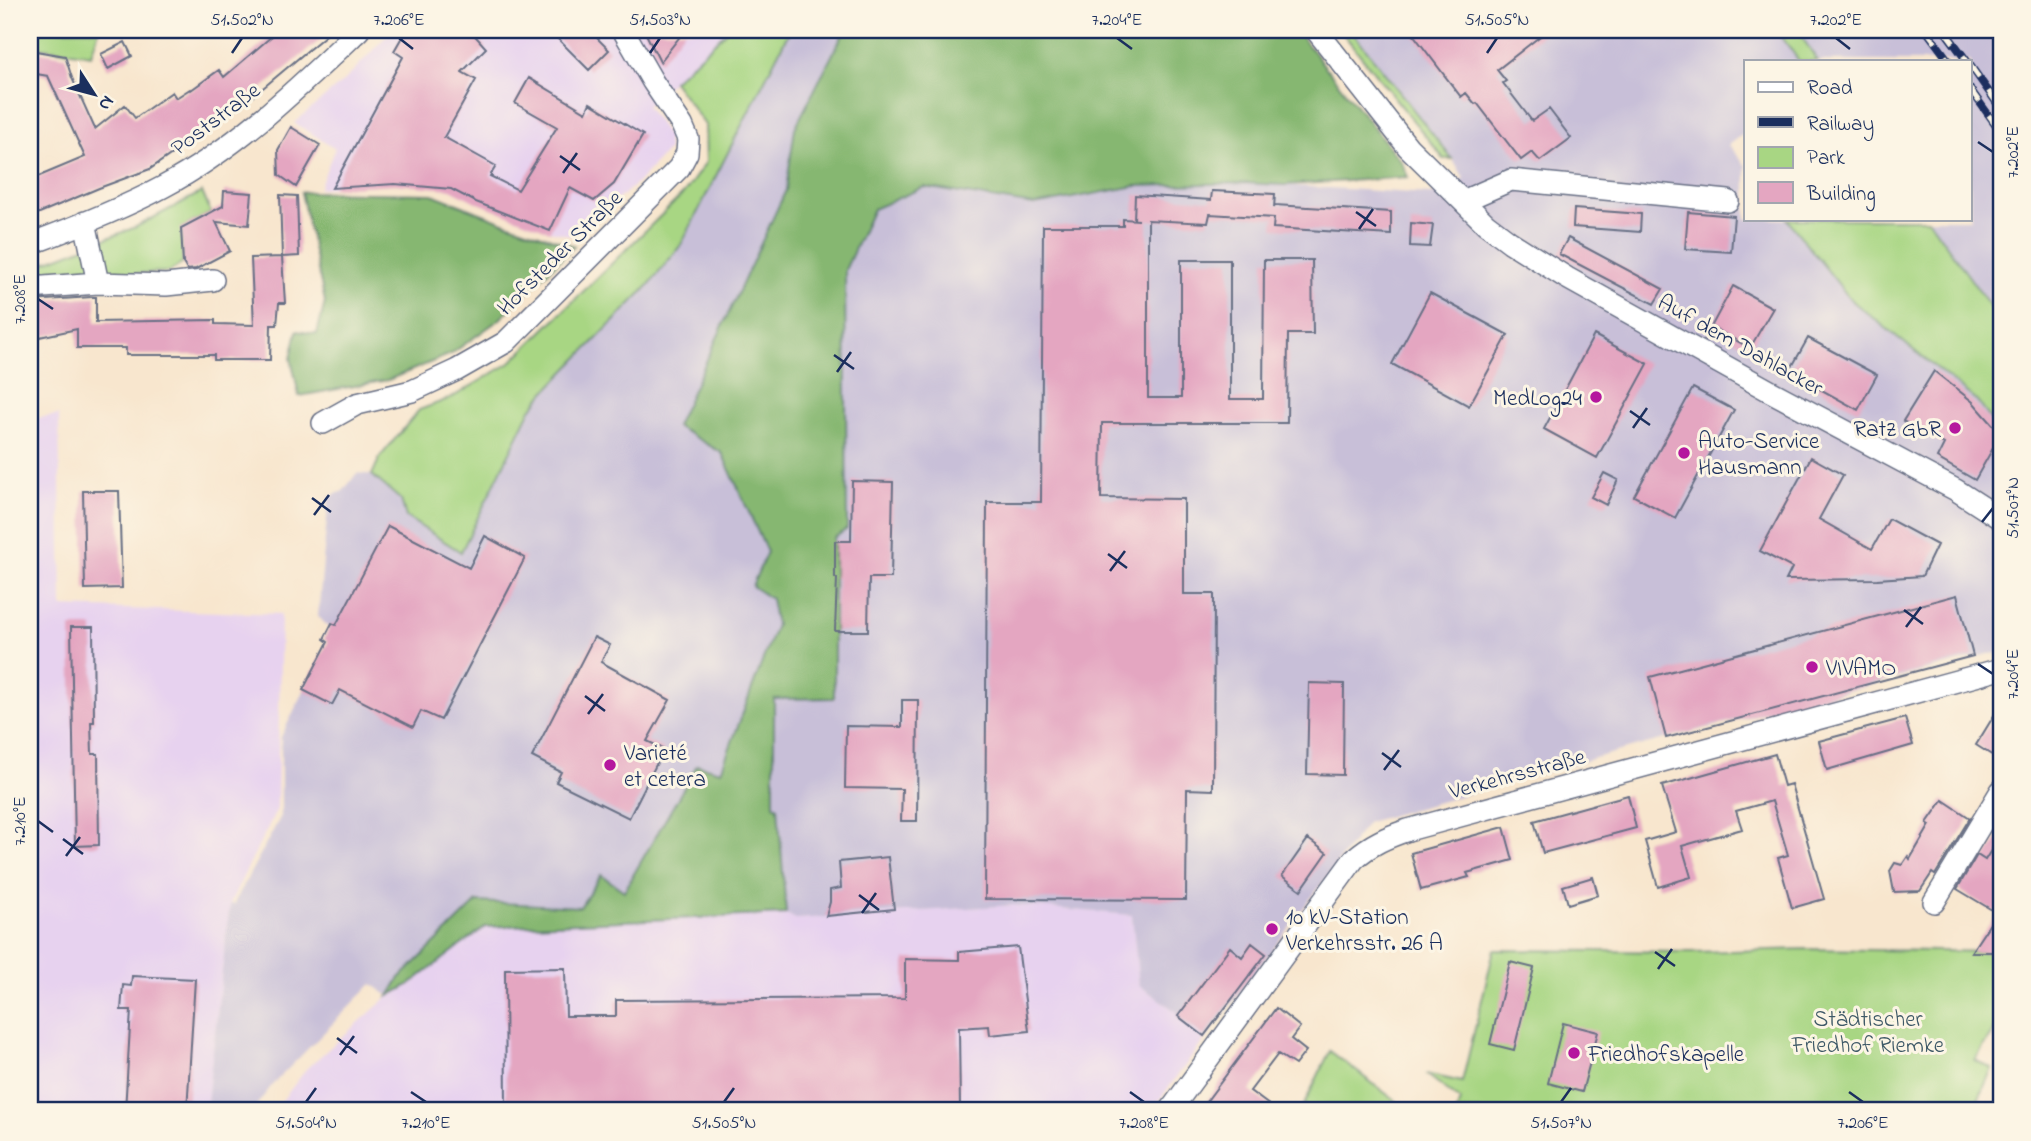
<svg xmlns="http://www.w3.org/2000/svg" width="2031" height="1141" font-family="'Indie Flower',sans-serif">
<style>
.built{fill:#e7d2ef}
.industrial{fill:#c8bfd8}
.green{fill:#a8d683;stroke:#628270;stroke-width:2}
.forest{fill:#86b771;stroke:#507368;stroke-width:2}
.building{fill:#e4a6c1}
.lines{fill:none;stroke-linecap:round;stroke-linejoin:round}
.minor-casing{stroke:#686f85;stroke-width:24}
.minor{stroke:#fff;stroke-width:21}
.rail-casing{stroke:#1b2f5e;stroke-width:8}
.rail{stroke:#fcf5e5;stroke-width:5;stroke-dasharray:16;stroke-linecap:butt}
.ticks{fill:none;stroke:#1b2f5e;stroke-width:2.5}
.poi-dot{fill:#b5179e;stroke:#fcf5e5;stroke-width:2.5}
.labels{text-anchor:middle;stroke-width:6;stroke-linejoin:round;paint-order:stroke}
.street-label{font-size:23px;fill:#1b2f5e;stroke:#fcf5e5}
.poi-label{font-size:23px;fill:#1b2f5e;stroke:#fcf5e5;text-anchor:start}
.park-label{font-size:23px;fill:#3e5967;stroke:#fcf5e5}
.neatline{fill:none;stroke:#1b2f5e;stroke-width:2.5}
.ticks-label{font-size:18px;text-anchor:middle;fill:#1b2f5e}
</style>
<rect width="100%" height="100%" fill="#fcf5e5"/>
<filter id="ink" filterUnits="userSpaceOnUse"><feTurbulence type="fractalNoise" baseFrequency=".0143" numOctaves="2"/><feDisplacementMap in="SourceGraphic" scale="14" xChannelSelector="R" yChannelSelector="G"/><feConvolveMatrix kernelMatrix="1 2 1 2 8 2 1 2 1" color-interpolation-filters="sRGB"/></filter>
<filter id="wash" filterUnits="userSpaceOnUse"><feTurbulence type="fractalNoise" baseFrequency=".00686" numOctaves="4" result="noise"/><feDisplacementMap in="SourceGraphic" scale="28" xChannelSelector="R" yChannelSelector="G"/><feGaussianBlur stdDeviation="1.57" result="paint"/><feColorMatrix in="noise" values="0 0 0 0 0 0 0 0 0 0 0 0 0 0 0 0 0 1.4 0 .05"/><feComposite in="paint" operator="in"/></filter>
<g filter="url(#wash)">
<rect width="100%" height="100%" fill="#f8e6ce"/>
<path class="built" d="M 392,30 L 728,30 L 646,106 L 667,135 L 668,150 L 635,185 L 574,236 L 550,231 L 476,202 L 451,189 L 395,184 L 319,188 L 335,148 L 294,123 L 346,79 Z
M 59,415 L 62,607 L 281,614 L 277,809 L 230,903 L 206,1111 L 30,1111 L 30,419 Z
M 1014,905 L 1132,915 L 1139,985 L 1177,1012 L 1177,1017 L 1206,1038 L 1151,1111 L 274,1111 L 308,1067 L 389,996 L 409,985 L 485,927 L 786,914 L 796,919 Z"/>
<path class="industrial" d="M 790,30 L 845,30 L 795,128 L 786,190 L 722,453 L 768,552 L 753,586 L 771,599 L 776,625 L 720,772 L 697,765 L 624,891 L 580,907 L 477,902 L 400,978 L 389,996 L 372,984 L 273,1084 L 252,1111 L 206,1111 L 230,903 L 233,905 L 281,816 L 281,737 L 328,642 L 324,639 L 329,628 L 318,616 L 329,497 L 343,491 L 357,473 L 372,475 L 401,500 L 522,426 L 531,409 L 545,392 L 681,245 Z
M 1351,30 L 2001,30 L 2001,322 L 1928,219 L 1970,219 L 1970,61 L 1746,61 L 1746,132 L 1729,145 L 1746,166 L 1746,219 L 1787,219 L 1851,300 L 1977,401 L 2001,433 L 2001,653 L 1988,654 L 1627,749 L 1368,822 L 1206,1038 L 1177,1017 L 1177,1012 L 1139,985 L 1132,915 L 1014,905 L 796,919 L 786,914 L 778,807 L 774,806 L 774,698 L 834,698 L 834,538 L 847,529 L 845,270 L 872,209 L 924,187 L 1034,205 L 1136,186 L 1243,183 L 1431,194 L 1464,178 L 1452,159 Z"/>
<path class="green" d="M 30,30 L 99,30 L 91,55 L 30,46 Z
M 728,30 L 790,30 L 681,245 L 648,286 L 545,392 L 531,409 L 461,552 L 406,517 L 401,500 L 372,475 L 380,457 L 419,410 L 451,398 L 510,363 L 685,192 L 706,162 L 705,125 L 673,81 Z
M 1340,30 L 1351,30 L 1452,159 L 1444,159 Z
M 1777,30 L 1797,30 L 1818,61 L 1799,61 Z
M 202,192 L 211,213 L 182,228 L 183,263 L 169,272 L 30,277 L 30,268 L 136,227 Z
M 1787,219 L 1928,219 L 2001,322 L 2001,433 L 1977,401 L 1851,300 Z
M 1807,949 L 2001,952 L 2001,1018 L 1975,1060 L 1992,1069 L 1973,1111 L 1457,1111 L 1460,1100 L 1426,1074 L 1462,1082 L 1494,950 L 1691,952 Z
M 1330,1051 L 1409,1111 L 1301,1111 Z"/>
<path class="forest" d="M 845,30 L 1296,30 L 1402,163 L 1408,177 L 1285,185 L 1242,183 L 1136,186 L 1034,205 L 924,187 L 873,209 L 845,270 L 847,529 L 834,538 L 834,698 L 774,699 L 774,805 L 778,807 L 786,914 L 485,927 L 409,985 L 389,996 L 400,978 L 477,902 L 580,907 L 601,875 L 624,891 L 697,765 L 721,771 L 776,625 L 771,599 L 752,586 L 767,552 L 722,453 L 676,426 L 786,190 L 795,128 Z
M 301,192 L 432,194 L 501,221 L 574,246 L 500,319 L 451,354 L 388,380 L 299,396 L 291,358 L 297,331 L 317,334 L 325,302 Z"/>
<g id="blocks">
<path class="building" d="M 279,30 L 332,30 L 244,104 L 150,169 L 99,188 L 30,217 L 30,180 L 85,157 L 48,76 L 30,73 L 30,50 L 65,56 L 72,78 L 95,129 L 125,105 L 135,118 L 172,92 L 176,98 L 190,89 L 191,90 L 219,70 L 224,77 Z
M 406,30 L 470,30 L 486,48 L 462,72 L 476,80 L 444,137 L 496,166 L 490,176 L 518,190 L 557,127 L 515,103 L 529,78 L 586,112 L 590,103 L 643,135 L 614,184 L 594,201 L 570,188 L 550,231 L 476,202 L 451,189 L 395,184 L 332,188 L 403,57 L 394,51 Z
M 549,30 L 589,30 L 609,50 L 589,70 Z
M 644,30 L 685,30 L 660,62 Z
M 1410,30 L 1548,30 L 1497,70 L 1506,81 L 1503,83 L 1532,121 L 1549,109 L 1571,138 L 1540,161 L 1532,152 L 1521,160 L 1477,103 L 1475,104 L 1466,93 L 1461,97 Z
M 125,42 L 132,56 L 108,69 L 101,54 Z
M 291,127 L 320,145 L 296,187 L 279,175 L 278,150 Z
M 224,191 L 252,193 L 249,225 L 216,222 L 230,251 L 196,269 L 187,270 L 183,263 L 181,228 L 223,206 Z
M 1212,191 L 1275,194 L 1274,208 L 1275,205 L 1391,212 L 1391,235 L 1273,228 L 1274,218 L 1210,214 L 1208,223 L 1148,220 L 1148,398 L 1181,398 L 1181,260 L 1230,260 L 1230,399 L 1263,399 L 1264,260 L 1312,260 L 1313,334 L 1288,334 L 1287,423 L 1102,423 L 1101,498 L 1184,499 L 1184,594 L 1214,594 L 1213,790 L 1187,789 L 1186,900 L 985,899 L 987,502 L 1041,502 L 1043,226 L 1123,226 L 1123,219 L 1139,220 L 1134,220 L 1135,195 L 1211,200 Z
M 280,195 L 297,196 L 299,256 L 282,257 Z
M 1574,209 L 1641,214 L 1640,232 L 1573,227 Z
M 1688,212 L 1734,216 L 1731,252 L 1685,249 Z
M 1411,223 L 1433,225 L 1430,247 L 1410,246 Z
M 1568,238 L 1663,289 L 1654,304 L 1559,254 Z
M 282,257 L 285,303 L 279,303 L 277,325 L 271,325 L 270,360 L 214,360 L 214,355 L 126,355 L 126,348 L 77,348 L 77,329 L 30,339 L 30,301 L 92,297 L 96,297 L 96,322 L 215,320 L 215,324 L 254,325 L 251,258 Z
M 1733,286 L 1773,308 L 1750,348 L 1711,327 Z
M 1430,293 L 1508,335 L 1469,406 L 1392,364 Z
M 1594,335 L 1648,364 L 1597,458 L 1544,429 Z
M 1808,338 L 1877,375 L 1858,410 L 1789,372 Z
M 1934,371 L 1973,402 L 2001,434 L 1975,480 L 1937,458 L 1944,444 L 1903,421 Z
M 1693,388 L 1734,410 L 1675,518 L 1634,496 Z
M 1811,457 L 1843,475 L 1819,519 L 1872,549 L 1889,519 L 1937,545 L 1922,576 L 1877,579 L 1786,580 L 1792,568 L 1760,551 Z
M 1604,473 L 1618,480 L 1606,505 L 1591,497 Z
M 852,481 L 893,482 L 891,578 L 869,578 L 868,631 L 835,631 L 837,578 L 835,578 L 835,541 L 851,541 Z
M 83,491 L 119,491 L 122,588 L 85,589 Z
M 388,526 L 469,568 L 485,536 L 525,558 L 441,720 L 421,711 L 413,727 L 340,690 L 332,705 L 303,690 L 328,642 L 324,639 L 332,623 L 336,625 Z
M 1957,595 L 1973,656 L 1666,738 L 1650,677 Z
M 71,627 L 93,627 L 94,722 L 91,722 L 92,754 L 98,754 L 99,845 L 75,846 Z
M 594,637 L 610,645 L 601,662 L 670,700 L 647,741 L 664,749 L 629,818 L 556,782 L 561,772 L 532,757 Z
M 1309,683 L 1344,684 L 1343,775 L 1307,774 Z
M 902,700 L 918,700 L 917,821 L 901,821 L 902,789 L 845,788 L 846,726 L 902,727 Z
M 2001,704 L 2001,761 L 1976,745 Z
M 1905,718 L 1913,745 L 1827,770 L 1819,741 Z
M 1775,754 L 1784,786 L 1791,784 L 1824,899 L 1792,908 L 1778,858 L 1788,855 L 1772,801 L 1736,811 L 1742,829 L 1682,846 L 1691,877 L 1658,887 L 1645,841 L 1676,832 L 1662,786 Z
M 1628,795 L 1636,828 L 1543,853 L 1534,821 Z
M 1943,800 L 1970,818 L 1935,875 L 1932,873 L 1920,891 L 1894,892 L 1890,871 L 1895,863 L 1902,865 L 1908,856 L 1910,859 L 1930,825 L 1927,823 Z
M 1504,827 L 1513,860 L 1467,873 L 1469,877 L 1421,890 L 1411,853 Z
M 2001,834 L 2001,952 L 1971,952 L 1997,913 L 1957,889 L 1977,855 L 1985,860 Z
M 1308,839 L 1327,853 L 1301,890 L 1282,876 Z
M 888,857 L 894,909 L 826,916 L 830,902 L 830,890 L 841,888 L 839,862 Z
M 1593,877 L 1598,895 L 1568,904 L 1563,886 Z
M 1252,943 L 1266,954 L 1204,1036 L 1178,1016 L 1230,947 L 1242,957 Z
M 1018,947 L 1029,1031 L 990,1035 L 989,1026 L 959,1028 L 960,1111 L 506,1111 L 505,969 L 565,968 L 566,1016 L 616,1016 L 616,1000 L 905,998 L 905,959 L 959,960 L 959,952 Z
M 1510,962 L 1534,968 L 1514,1050 L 1490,1044 Z
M 132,976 L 195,979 L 187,1111 L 125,1111 L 131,1010 L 121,1010 L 123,985 L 131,986 Z
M 1276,1008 L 1300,1027 L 1291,1039 L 1306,1051 L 1295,1065 L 1278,1054 L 1250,1091 L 1277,1111 L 1218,1111 L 1206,1102 Z
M 1563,1023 L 1598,1032 L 1582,1092 L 1548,1083 Z"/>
</g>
</g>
<g filter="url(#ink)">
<use href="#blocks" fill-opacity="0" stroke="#686f85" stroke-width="2"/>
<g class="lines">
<g class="minor-casing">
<path id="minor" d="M 1316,30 L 1408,147 L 1486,224 L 1510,242 L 1567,278 L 1768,390 L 1956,490 L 2001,519
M 1463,201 L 1511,180 L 1728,201
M 30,244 C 73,228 122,209 163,187 C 237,148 299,87 359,30
M 98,283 L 166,285 L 213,280
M 30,288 L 98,283 L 85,222
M 323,423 L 357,404 L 412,391 L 457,370 L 506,342 L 679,168 L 687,153 L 688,139 L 682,125 L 653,82 L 623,30
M 1934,902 L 2001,791
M 1170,1111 L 1354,859 C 1371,844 1387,837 1408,830 L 2001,669"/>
</g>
<use href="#minor" class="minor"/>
<g class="rail-casing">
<path id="rail" d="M 1926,30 L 1949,61
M 1944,30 L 1967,61
M 1970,65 L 2001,109
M 1970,89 L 2001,132"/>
</g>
<use href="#rail" class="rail"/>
</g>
</g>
<path class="ticks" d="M 399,38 L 413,49M 1117,38 L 1132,49M 1836,38 L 1850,49M 232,53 L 242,38M 650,53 L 660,38M 1487,53 L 1497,38M 1978,142 L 1993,152M 560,156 L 580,170M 563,173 L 577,153M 1356,212 L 1376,226M 1359,229 L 1373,209M 38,299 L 53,309M 834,355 L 854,369M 837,372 L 851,352M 1630,411 L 1650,425M 1633,428 L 1647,408M 312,498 L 331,512M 314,515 L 329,495M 1982,522 L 1993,508M 1108,554 L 1127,568M 1110,571 L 1125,551M 1904,610 L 1923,624M 1906,627 L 1921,607M 1978,664 L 1993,674M 585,696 L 605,711M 588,714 L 603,694M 1382,753 L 1401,767M 1384,770 L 1399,750M 38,821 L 53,832M 63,839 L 83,854M 66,856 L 80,837M 859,895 L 879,910M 862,913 L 876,893M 1655,952 L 1675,966M 1658,969 L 1672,949M 337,1038 L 357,1053M 340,1055 L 354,1036M 411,1092 L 426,1102M 1130,1092 L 1144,1102M 1849,1092 L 1863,1102M 306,1102 L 316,1088M 724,1102 L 734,1088M 1561,1102 L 1571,1088"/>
<g class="poi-dot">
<circle cx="1596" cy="397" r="7"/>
<circle cx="1955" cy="428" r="7"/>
<circle cx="1684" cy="453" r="7"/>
<circle cx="1812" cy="667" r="7"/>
<circle cx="610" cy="765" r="7"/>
<circle cx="1272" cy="929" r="7"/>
<circle cx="1574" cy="1053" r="7"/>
</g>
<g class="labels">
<g class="street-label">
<text transform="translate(215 118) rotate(-37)" y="8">Poststraße</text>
<text transform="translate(559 252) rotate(-45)" y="8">Hofsteder Straße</text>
<text transform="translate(1741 344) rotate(29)" y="8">Auf dem Dahlacker</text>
<text transform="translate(1517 773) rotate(-15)" y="8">Verkehrsstraße</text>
</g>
<g class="poi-label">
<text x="1582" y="405" text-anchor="end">MedLog24</text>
<text x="1941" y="436" text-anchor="end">Ratz GbR</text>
<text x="1698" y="448">Auto-Service<tspan x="1698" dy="26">Hausmann</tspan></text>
<text x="1826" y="675">VIVAMO</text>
<text x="624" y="760">Varieté<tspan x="624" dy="26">et cetera</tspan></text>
<text x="1286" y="924">10 kV-Station<tspan x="1286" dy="26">Verkehrsstr. 26 A</tspan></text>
<text x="1588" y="1061">Friedhofskapelle</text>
</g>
<g class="park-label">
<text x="1868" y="1026">Städtischer<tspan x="1868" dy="26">Friedhof Riemke</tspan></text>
</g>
</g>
<rect width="2031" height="1141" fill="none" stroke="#fcf5e5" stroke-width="77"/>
<rect x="1744" y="60" width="228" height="161" fill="#fcf5e5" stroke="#a2a6af" stroke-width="2"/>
<rect x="1758" y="82" width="35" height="10" fill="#ffffff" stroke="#a2a6af" stroke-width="2"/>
<text x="1807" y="94" font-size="21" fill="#1b2f5e">Road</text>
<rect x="1758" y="117" width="35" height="10" fill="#1b2f5e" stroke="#a2a6af" stroke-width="2"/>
<text x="1807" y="130" font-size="21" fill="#1b2f5e">Railway</text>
<rect x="1758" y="147" width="35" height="21" fill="#a8d683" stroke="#a2a6af" stroke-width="2"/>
<text x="1807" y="164" font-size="21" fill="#1b2f5e">Park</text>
<rect x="1758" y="182" width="35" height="21" fill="#e4a6c1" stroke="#a2a6af" stroke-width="2"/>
<text x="1807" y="200" font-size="21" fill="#1b2f5e">Building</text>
<g transform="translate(94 94) rotate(126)" stroke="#fcf5e5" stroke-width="5" paint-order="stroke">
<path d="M0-5L12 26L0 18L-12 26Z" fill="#1b2f5e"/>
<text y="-10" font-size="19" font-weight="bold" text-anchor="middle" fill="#1b2f5e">N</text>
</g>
<rect x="38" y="38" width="1955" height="1064" class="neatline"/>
<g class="ticks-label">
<text x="242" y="25">51.502°N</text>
<text x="399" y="25">7.206°E</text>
<text x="660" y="25">51.503°N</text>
<text x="1117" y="25">7.204°E</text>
<text x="1497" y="25">51.505°N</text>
<text x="1836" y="25">7.202°E</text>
<text transform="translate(2012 152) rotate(-90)" y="6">7.202°E</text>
<text transform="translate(19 299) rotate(-90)" y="6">7.208°E</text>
<text transform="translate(2012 508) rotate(-90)" y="6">51.507°N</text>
<text transform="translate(2012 674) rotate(-90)" y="6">7.204°E</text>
<text transform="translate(19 821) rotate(-90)" y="6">7.210°E</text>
<text x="306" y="1128">51.504°N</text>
<text x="426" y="1128">7.210°E</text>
<text x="724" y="1128">51.505°N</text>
<text x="1144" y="1128">7.208°E</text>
<text x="1561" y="1128">51.507°N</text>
<text x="1863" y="1128">7.206°E</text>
</g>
</svg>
